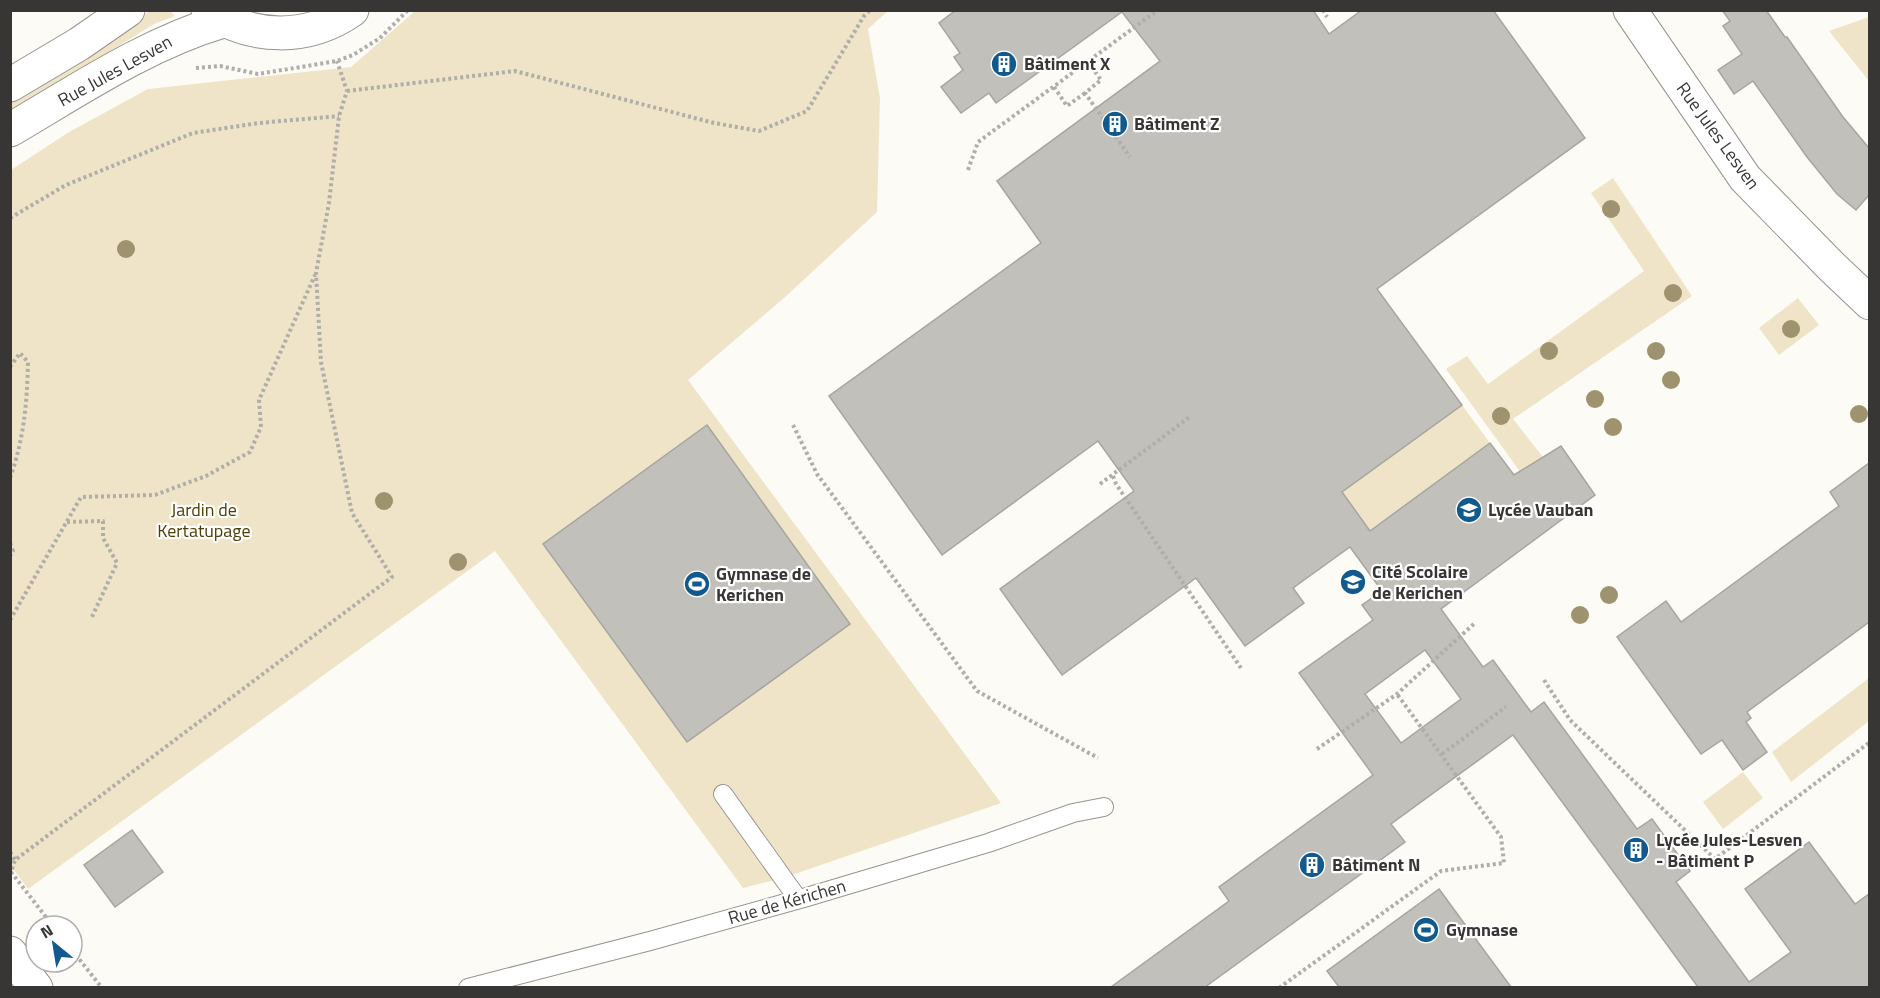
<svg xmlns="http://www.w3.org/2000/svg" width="1880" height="998" font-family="'Titillium Web',sans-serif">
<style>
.green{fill:#f0e4c8}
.building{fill:#c2c0ba;stroke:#a7a59f;stroke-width:1.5;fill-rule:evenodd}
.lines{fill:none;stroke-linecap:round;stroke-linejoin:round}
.lane-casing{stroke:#96948f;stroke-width:20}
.secondary-casing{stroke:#96948f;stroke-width:35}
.path{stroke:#afaea9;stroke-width:4;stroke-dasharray:3 3;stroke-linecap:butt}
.lane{stroke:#fff;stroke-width:18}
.secondary{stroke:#fff;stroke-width:33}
.tree{fill:#9e926f}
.labels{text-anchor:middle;stroke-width:4.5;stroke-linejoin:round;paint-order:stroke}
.poi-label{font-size:18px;font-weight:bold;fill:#373634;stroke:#fff;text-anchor:start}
.street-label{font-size:18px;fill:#373634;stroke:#fff}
.park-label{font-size:18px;fill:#503c01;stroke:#fff}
</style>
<rect width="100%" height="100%" fill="#fdfbf5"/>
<path class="green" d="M 149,11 L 170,11 L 175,16 L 154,24 L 11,112 L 11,103 L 132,27 Z
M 415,11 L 888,11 L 868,29 L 880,98 L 877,212 L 784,298 L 688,380 L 1001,803 L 783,878 L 743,888 L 495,551 L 28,889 L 11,866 L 11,170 L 69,132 L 148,89 L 351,67 Z
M 1869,17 L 1870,17 L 1869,81 L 1829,31 Z
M 1613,178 L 1692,296 L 1513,419 L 1543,457 L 1521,473 L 1446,369 L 1467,356 L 1488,384 L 1644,271 L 1591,193 Z
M 1798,298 L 1819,325 L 1779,355 L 1759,328 Z
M 1462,405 L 1490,443 L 1370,531 L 1342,492 Z
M 1869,678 L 1869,721 L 1791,782 L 1772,752 Z
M 1743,772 L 1763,798 L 1723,829 L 1703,802 Z"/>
<path class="building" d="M 956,10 L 1313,10 L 1329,34 L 1362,10 L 1493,10 L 1585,138 L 1377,289 L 1462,405 L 1342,492 L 1370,531 L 1490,443 L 1514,475 L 1561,446 L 1595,495 L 1441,609 L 1483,667 L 1493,660 L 1531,712 L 1544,702 L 1637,829 L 1652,819 L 1690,871 L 1676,882 L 1749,982 L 1791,952 L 1745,889 L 1809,842 L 1855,904 L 1869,894 L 1869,987 L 1698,987 L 1513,735 L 1391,824 L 1405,842 L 1205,987 L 1111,987 L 1229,901 L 1219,887 L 1373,775 L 1299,673 L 1373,620 L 1362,605 L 1382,591 L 1350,547 L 1293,588 L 1304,603 L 1245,646 L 1196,578 L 1062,675 L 1000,589 L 1134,491 L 1098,441 L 942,555 L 829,396 L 1041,243 L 997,181 L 1160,61 L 1122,12 L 996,103 L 989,93 L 961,113 L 941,87 L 963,70 L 954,57 L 960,53 L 939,23 ZM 1425,650 L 1461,699 L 1401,743 L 1365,694 Z
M 1722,10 L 1766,10 L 1785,37 L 1787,37 L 1843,117 L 1869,148 L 1869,195 L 1856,210 L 1837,194 L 1807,157 L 1753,81 L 1734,94 L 1718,70 L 1742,54 L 1723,26 L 1730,21 Z
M 707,425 L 850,624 L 687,742 L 543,544 Z
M 1869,463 L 1869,622 L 1747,712 L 1751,718 L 1746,722 L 1767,752 L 1743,770 L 1722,740 L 1701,754 L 1617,637 L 1666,601 L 1681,622 L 1839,506 L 1830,492 Z
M 132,830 L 163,872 L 115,907 L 84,865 Z
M 1439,889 L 1511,987 L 1339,987 L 1327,971 Z"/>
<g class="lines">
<g class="lane-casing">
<path id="lane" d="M 723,794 L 798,899
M 468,988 L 650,941 L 807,897 L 988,843 L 1073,813 L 1104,807"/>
</g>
<g class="secondary-casing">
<path id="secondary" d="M 208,10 C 252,40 308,41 352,10
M 1630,10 L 1745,178 L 1831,266 L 1870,303
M 10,85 L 79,44 L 128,10
M 10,130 C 80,89 146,44 223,21
M 10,953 L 36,988"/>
</g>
<path class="path" d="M 1323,10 L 1327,17
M 1088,62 L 1101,80 L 1085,93 L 1130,157
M 196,68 L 220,66 L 258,74 L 337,61 L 353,55 L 380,38 L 408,10
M 1054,87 L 1067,106 L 1085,93
M 347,91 L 515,71 L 714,123 L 759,131 L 807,111 L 864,16 L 870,10
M 968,170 L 978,142 L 1158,10
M 10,218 L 66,185 L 193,133 L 259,123 L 339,116
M 10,367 L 20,353 L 28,362 C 27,403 24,439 10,478
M 793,425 L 817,474 L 977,691 L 1098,758
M 1113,476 L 1116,484 L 1241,668
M 1100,484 L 1191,416
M 67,522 L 103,521 L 103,538 L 117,563 L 91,619
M 10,543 L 13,551 L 10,556
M 10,620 L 81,497 L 155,495 L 206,476 L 250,452 L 261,427 L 259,400 L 315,275
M 1544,680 L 1570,720 L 1715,859 L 1870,742
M 1317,749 L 1397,694 L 1476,622
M 1442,754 L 1506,707
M 10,852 L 15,860
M 11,872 L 53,926
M 10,875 L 15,860 L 392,577 L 352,513 L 321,362 L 316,273 L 329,203 L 339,116 L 347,91 L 337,61
M 72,950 L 102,988
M 1279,988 L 1441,871 L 1504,863 L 1501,837 L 1397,694"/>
<use href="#lane" class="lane"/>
<use href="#secondary" class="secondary"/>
</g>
<g class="tree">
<circle cx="1611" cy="209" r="9"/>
<circle cx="126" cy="249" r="9"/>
<circle cx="1673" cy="293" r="9"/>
<circle cx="1791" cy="329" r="9"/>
<circle cx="1549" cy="351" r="9"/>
<circle cx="1656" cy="351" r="9"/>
<circle cx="1671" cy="380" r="9"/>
<circle cx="1595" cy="399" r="9"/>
<circle cx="1859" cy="414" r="9"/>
<circle cx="1501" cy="416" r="9"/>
<circle cx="1613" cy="427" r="9"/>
<circle cx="384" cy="501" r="9"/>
<circle cx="458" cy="562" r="9"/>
<circle cx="1609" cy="595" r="9"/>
<circle cx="1580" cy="615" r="9"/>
</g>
<defs>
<g id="building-disc" transform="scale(1.35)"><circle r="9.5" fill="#125a8e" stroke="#fff"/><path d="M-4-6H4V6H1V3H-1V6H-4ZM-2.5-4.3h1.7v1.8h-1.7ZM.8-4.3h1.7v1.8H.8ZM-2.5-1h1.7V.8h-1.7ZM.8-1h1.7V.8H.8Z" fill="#fff"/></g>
<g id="school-disc" transform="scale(1.35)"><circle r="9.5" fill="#125a8e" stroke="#fff"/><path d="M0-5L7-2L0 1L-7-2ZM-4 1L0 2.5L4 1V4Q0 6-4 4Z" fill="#fff"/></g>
<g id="stadium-disc" transform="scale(1.35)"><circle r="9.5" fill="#125a8e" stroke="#fff"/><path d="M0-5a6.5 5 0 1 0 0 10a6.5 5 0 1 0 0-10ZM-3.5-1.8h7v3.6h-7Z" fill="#fff"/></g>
</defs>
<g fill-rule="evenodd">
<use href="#building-disc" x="1004" y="64"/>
<use href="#building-disc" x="1115" y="124"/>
<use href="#school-disc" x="1469" y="510"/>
<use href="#school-disc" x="1353" y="582"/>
<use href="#stadium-disc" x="697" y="584"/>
<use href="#building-disc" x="1636" y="850"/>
<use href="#building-disc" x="1312" y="865"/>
<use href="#stadium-disc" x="1426" y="930"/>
</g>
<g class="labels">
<g class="poi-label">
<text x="1024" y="70">Bâtiment X</text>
<text x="1134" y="130">Bâtiment Z</text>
<text x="1488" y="516">Lycée Vauban</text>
<text x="1372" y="578">Cité Scolaire<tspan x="1372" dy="21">de Kerichen</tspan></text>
<text x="716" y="580">Gymnase de<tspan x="716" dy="21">Kerichen</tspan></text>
<text x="1656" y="846">Lycée Jules-Lesven<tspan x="1656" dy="21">- Bâtiment P</tspan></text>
<text x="1332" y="871">Bâtiment N</text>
<text x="1446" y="936">Gymnase</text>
</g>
<g class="street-label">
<text transform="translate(115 71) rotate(-29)" y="6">Rue Jules Lesven</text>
<text transform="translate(1718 136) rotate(54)" y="6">Rue Jules Lesven</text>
<text transform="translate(787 902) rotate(-16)" y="6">Rue de Kérichen</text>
</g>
<g class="park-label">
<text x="204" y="516">Jardin de<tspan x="204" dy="21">Kertatupage</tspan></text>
</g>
</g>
<rect width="1880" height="998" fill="none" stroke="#373634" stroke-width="24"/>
<g transform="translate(54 944) rotate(330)"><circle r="28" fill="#ffffff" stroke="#afafae" stroke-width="1.5"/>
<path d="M0-4.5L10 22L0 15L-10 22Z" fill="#125a8e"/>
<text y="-9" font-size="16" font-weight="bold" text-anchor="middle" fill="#373634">N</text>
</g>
</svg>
